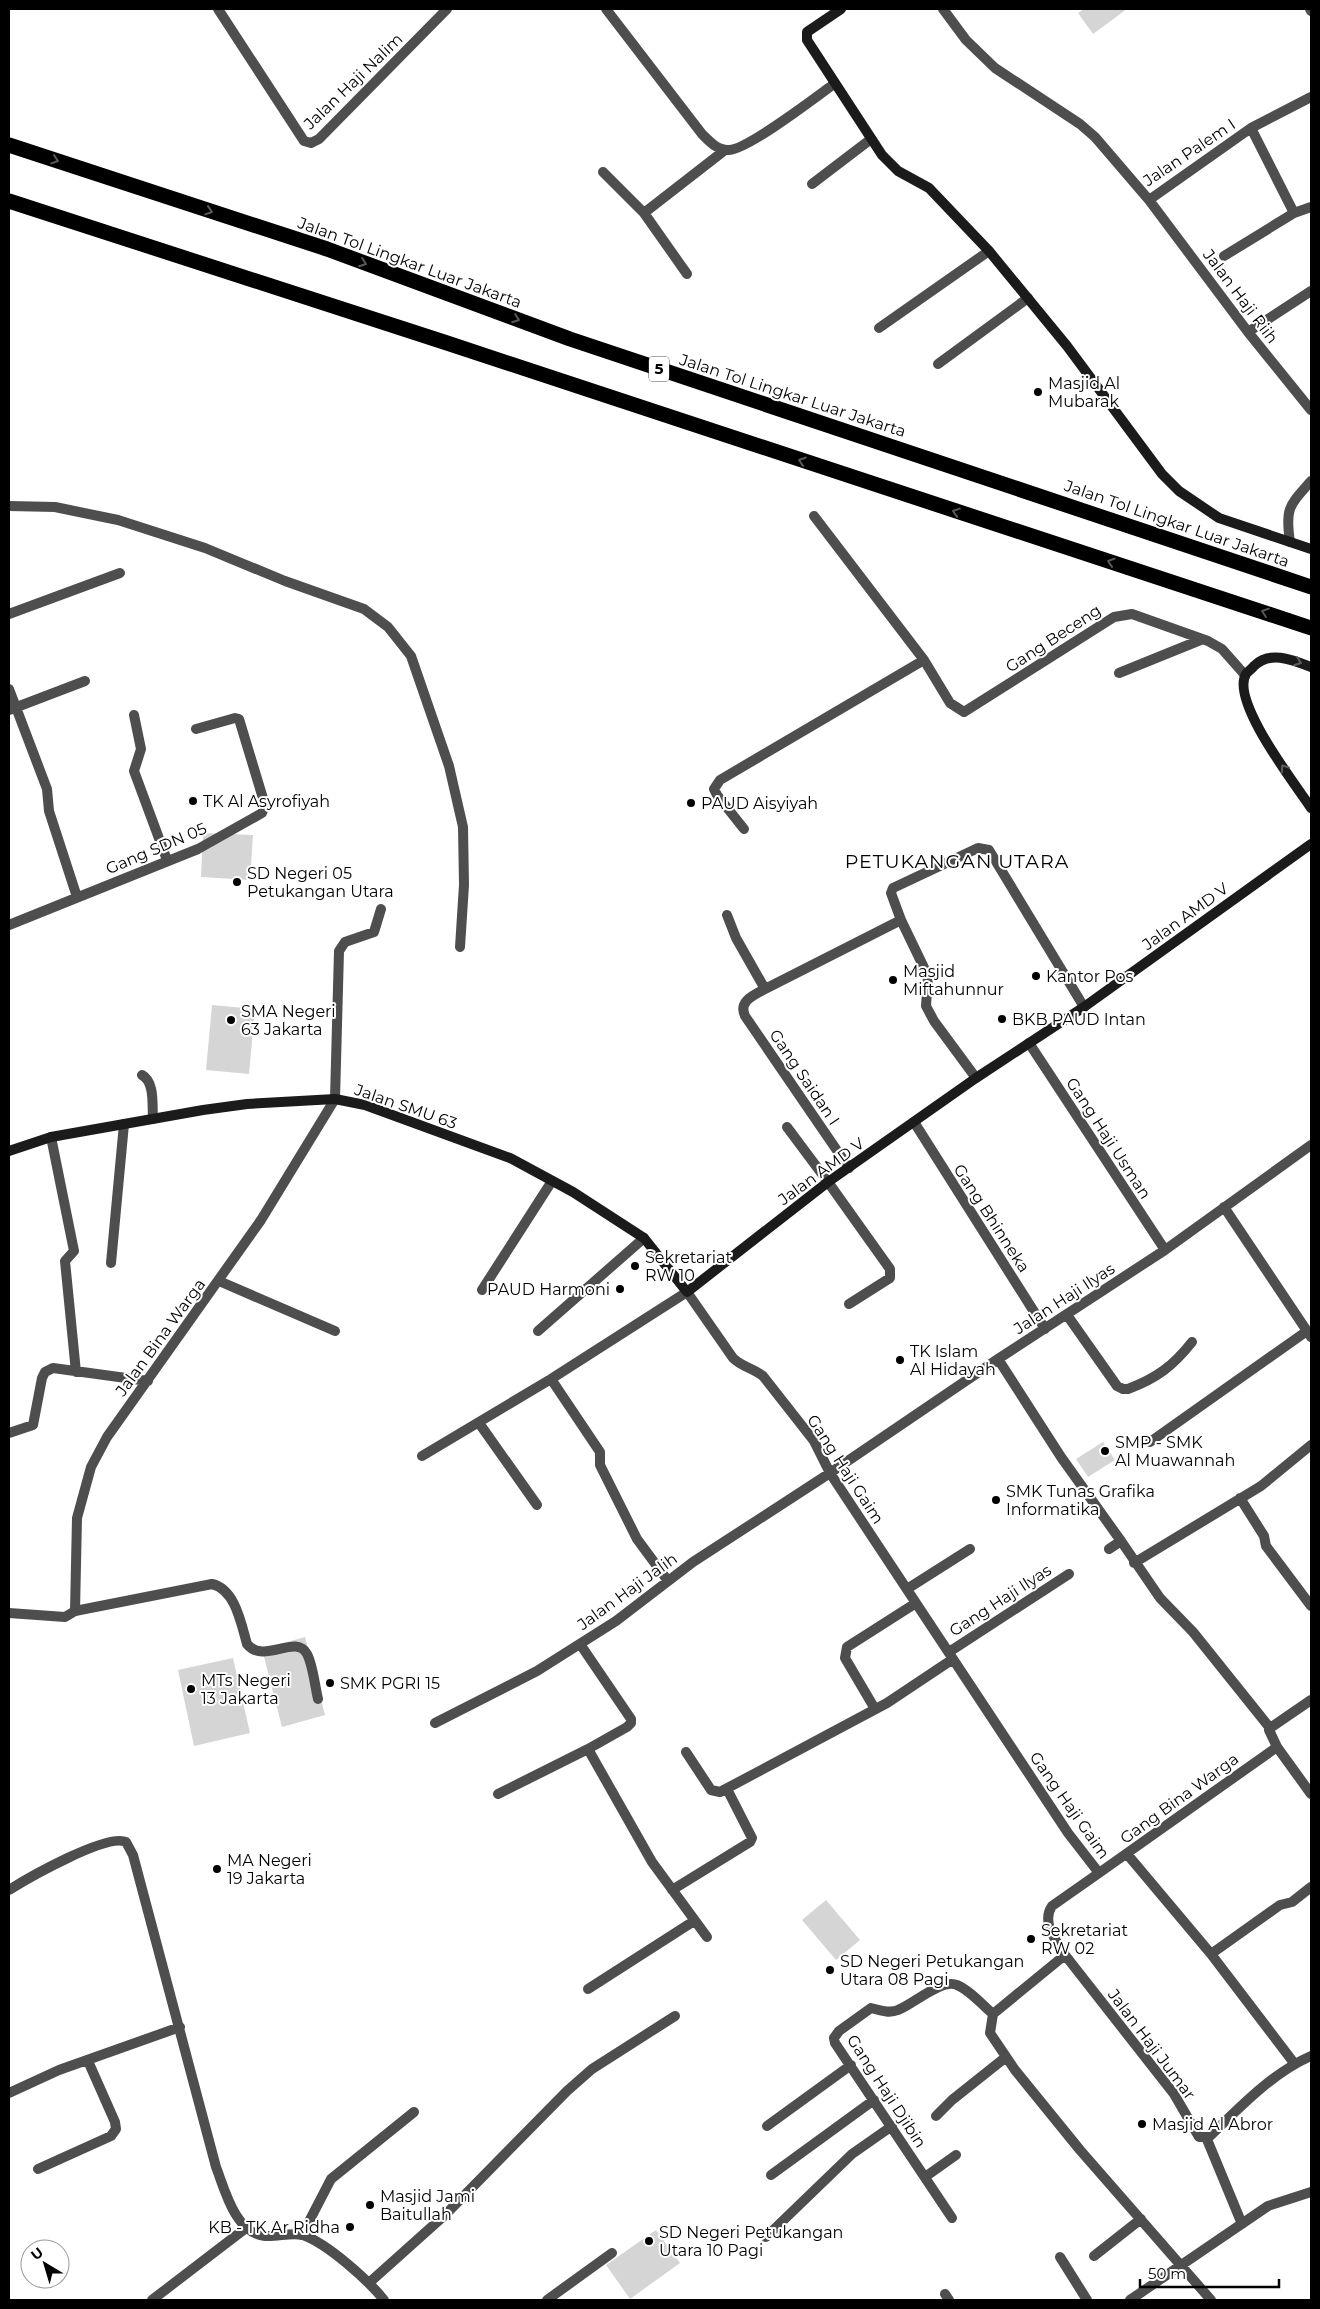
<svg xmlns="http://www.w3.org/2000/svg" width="1320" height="2309" font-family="Montserrat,sans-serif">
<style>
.green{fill:#d5d5d5}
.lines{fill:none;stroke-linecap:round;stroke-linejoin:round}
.lane{stroke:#4e4e4e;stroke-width:10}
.street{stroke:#4e4e4e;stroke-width:10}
.secondary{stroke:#1b1b1b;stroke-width:10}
.highway{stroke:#000;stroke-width:15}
.oneway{stroke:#595959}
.oneway2{stroke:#5f5f5f}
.poi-dot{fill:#000;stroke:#fff;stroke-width:2}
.labels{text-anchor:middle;stroke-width:4;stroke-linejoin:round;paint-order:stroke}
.shield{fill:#fff;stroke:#4c4c4c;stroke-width:1}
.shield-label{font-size:15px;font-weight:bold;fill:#000}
.street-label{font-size:16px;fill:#000;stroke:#fff}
.poi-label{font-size:16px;fill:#000;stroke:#fff;text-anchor:start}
.quarter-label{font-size:19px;letter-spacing:1px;fill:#000;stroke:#fff}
</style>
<rect width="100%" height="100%" fill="#fff"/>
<path class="green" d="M 1084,9 L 1127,9 L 1093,34 L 1078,13 Z
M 203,833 L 253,835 L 250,880 L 201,877 Z
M 212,1005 L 255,1009 L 249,1074 L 206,1070 Z
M 1103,1442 L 1115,1460 L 1088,1477 L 1076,1459 Z
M 305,1637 L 325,1715 L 282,1727 L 262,1649 Z
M 233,1658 L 250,1733 L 194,1746 L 178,1670 Z
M 826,1900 L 860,1940 L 836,1960 L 802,1920 Z
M 656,2230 L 680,2263 L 630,2299 L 606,2265 Z"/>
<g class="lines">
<path class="lane" d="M 9,506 L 55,507 L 118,520 L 205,548 L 285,581 L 364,609 L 388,627 L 411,656 L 449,766 L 463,827 L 464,885 L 460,947
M 787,1127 L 828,1182
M 219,1281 L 335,1331
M 482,1290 L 552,1181
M 538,1331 L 644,1238
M 75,1611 L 212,1584 C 235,1589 241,1623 247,1644 C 264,1665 296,1633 307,1654 C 313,1665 315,1687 318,1699
M 302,2235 L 331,2179 L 414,2112
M 547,2300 L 612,2253"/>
<path class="street" d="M 218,9 L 304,141 L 311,143 L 319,139 L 447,9
M 606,9 L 702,134 C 709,141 717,150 728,150 C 746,151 816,97 834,84
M 943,9 L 966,40 L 995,68 L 1080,124 L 1095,137 L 1149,200 L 1248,332 L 1311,410
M 1310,9 L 1311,11
M 1251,128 L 1294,213 L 1311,207
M 603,172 L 644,213
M 812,184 L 871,139
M 1149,200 L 1251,128 L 1311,97
M 1224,256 L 1294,213
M 687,274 L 644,213 L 725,150
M 879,328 L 989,251
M 1248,332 L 1311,291
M 938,364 L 1028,298
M 814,516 L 924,660
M 1290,542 C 1285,508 1289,506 1311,481
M 9,614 L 120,573
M 1119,673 L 1203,639
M 9,689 L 47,789 L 49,811 L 77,897
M 9,710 L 85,681
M 134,715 L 141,749 L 134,771 L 167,860
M 744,829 L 717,795 L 714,789 L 720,780 L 924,660 L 950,703 L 964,712 L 1114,617 L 1132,614 L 1208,641 L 1222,649 L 1245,675
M 727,915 L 736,938 L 765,989
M 901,920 L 891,893 L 893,888 L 978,848 L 989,850 L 1084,1007
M 9,925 L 198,849 L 262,813 L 265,805 L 239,719 L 235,718 L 196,729
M 1029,1043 L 1165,1250
M 142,1075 C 155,1082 152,1105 153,1119
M 914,1122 L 1045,1329
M 51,1137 L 74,1251 L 65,1261 L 76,1372
M 849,1168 L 745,1016 C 738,1001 754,995 765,989 L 901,920 L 928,976 L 926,1006 L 934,1021 L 976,1078
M 828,1182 L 890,1269 L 890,1278 L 849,1304
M 1224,1207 L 1311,1337
M 111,1263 L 124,1124
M 1067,1315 L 1117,1386 L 1123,1389 L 1128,1389 C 1157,1378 1173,1366 1192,1342
M 998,1359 L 1061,1457 L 1121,1541 L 1109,1549
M 551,1379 L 600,1452 L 600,1465 L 637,1539 L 668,1581
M 479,1423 L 537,1505
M 9,1433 L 33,1425 L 42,1378 L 45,1372 L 53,1368 L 148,1381
M 1150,1442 L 1307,1331
M 422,1456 L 551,1379 L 687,1292 L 733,1358 C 742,1367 753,1368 763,1376 L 814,1441 L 830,1473 L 1068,1833 L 1099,1873 L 1052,1906 C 1041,1922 1056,1941 1065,1955 L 993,2014 L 990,2033 L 1015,2070 L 1080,2150 L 1211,2300
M 1240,1498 L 1264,1536 L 1266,1546 L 1311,1606
M 1121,1541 L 1160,1598 L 1193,1632 L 1270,1728
M 1134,1563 L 1261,1486 L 1311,1445
M 907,1589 L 970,1549
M 9,1613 L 65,1617 L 75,1611 L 77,1518 L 91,1467 L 107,1437 L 261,1220 L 335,1099 L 339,951 L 345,942 L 374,932 L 381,909
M 580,1644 L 631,1719 L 631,1723 L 627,1727 L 588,1749 L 652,1862 L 707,1937
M 949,1652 L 1069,1574
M 875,1709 L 845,1658 L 847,1647 L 916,1603
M 435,1723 L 537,1671 L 616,1621 L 693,1562 L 830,1473 L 998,1359 L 1165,1250 L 1311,1145
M 1270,1728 L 1269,1730 L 1277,1747 L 1311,1794
M 1270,1728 L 1311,1700
M 686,1752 L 711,1790 L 720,1792 L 887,1703 L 953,1659
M 498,1794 L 588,1749
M 1127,1854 L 1211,1954 L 1294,2063
M 1099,1873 L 1277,1747
M 9,1890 C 28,1878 107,1833 126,1842 L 133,1855 L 216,2167 C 225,2190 235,2233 265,2236 C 277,2237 292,2232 303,2235 C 328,2244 368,2280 384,2300
M 672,1890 L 750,1842 L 752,1838 L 727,1789
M 1211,1954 L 1280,1905 L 1292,1902 L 1311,1887
M 1065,1955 L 1174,2094 L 1199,2137 L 1209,2137 C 1239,2108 1272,2073 1311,2056
M 588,1989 L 694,1921
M 9,2093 L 59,2070 L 180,2027
M 936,2116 L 952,2100 L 1006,2057
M 767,2126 L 851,2065
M 1206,2137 L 1242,2224
M 38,2169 L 111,2136 L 116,2129 L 115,2122 L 88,2061
M 771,2175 L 874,2100
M 925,2177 L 956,2155
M 952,2218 L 835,2043 L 834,2038 L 839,2031 L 871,2008 C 879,2010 889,2014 898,2010 C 912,2005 942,1978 957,1985 C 970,1990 982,2005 993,2014
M 766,2237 L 852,2154 L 892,2126
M 1094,2256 L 1141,2219
M 1060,2257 L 1087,2300
M 370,2282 L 446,2214 L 567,2091 L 592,2069 L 675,2016
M 945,2294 L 949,2300
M 152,2300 L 246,2228
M 1130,2300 L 1268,2206 L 1311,2192"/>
<path class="secondary" d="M 841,9 L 807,32 L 807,40 L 882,155 L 898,171 L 929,188 L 989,251 L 1067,346 L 1162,474 L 1179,491 L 1219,518 L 1311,549
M 1311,667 C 1293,660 1270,650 1254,666 C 1252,669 1247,672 1246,674 C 1230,701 1296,785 1311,808
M 9,1151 L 51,1137 L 203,1110 L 247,1104 L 335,1099 L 365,1105 L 510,1158 L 573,1192 L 644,1238 L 687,1292 L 828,1182 L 976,1078 L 1084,1007 L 1311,844"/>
<path class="highway" d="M 9,145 L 327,249 L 570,339 L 1311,587
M 9,201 L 447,343 L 1311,628"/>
</g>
<defs><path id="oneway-chevron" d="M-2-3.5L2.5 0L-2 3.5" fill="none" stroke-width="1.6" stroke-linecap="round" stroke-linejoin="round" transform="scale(1.25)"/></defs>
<g class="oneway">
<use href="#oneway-chevron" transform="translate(55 160) rotate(18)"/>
<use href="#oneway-chevron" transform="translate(209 211) rotate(18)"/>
<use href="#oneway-chevron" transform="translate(363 263) rotate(20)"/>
<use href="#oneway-chevron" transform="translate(516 319) rotate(20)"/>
<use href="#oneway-chevron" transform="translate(802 461) rotate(-162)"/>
<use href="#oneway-chevron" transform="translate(956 512) rotate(-162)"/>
<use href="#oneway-chevron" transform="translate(1111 562) rotate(-162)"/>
<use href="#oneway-chevron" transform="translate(1265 612) rotate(-161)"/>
</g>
<g class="oneway2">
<use href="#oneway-chevron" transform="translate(1298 662) rotate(20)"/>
<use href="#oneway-chevron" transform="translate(1284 768) rotate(-124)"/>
</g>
<g class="poi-dot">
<circle cx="1038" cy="392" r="5"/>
<circle cx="193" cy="801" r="5"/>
<circle cx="691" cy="803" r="5"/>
<circle cx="237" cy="882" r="5"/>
<circle cx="1036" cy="976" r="5"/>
<circle cx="893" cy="980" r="5"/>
<circle cx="1002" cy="1019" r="5"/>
<circle cx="231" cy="1020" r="5"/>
<circle cx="635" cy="1266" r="5"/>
<circle cx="620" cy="1289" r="5"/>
<circle cx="900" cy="1360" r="5"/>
<circle cx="1105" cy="1451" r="5"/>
<circle cx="996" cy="1500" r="5"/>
<circle cx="330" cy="1683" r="5"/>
<circle cx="191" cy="1689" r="5"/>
<circle cx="217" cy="1869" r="5"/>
<circle cx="1031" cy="1939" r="5"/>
<circle cx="830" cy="1970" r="5"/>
<circle cx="1142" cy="2124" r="5"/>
<circle cx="370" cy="2205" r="5"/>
<circle cx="350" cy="2227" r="5"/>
<circle cx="649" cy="2241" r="5"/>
</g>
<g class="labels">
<rect class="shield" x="649" y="356.5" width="20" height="25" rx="4"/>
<g class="shield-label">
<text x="659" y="374">5</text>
</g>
<g class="street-label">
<text transform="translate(353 81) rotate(-44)" y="6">Jalan Haji Nalim</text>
<text transform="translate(1189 152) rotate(-34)" y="6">Jalan Palem I</text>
<text transform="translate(410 262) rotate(20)" y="6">Jalan Tol Lingkar Luar Jakarta</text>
<text transform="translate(1241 296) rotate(53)" y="6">Jalan Haji Riih</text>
<text transform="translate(793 395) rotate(18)" y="6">Jalan Tol Lingkar Luar Jakarta</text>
<text transform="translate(1177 523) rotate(19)" y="6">Jalan Tol Lingkar Luar Jakarta</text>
<text transform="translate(1053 638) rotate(-33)" y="6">Gang Beceng</text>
<text transform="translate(156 848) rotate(-23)" y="6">Gang SDN 05</text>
<text transform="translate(1185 916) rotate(-36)" y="6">Jalan AMD V</text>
<text transform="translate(805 1077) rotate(56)" y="6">Gang Saidan I</text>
<text transform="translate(406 1106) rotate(19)" y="6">Jalan SMU 63</text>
<text transform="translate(1109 1138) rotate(57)" y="6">Gang Haji Usman</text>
<text transform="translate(821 1171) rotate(-36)" y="6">Jalan AMD V</text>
<text transform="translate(992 1218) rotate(57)" y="6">Gang Bhinneka</text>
<text transform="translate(1064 1298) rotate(-33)" y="6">Jalan Haji Ilyas</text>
<text transform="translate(160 1337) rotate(-54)" y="6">Jalan Bina Warga</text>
<text transform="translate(846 1469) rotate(57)" y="6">Gang Haji Gaim</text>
<text transform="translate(627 1591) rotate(-36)" y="6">Jalan Haji Jalih</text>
<text transform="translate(1000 1600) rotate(-33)" y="6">Gang Haji Ilyas</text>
<text transform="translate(1179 1798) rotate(-36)" y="6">Gang Bina Warga</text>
<text transform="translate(1070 1805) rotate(55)" y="6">Gang Haji Gaim</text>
<text transform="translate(1152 2044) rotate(53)" y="6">Jalan Haji Jumar</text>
<text transform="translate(887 2091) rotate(57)" y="6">Gang Haji Djibin</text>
</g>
<g class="poi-label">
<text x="1048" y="389">Masjid Al<tspan x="1048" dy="18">Mubarak</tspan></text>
<text x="203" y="807">TK Al Asyrofiyah</text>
<text x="701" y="809">PAUD Aisyiyah</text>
<text x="247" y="879">SD Negeri 05<tspan x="247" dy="18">Petukangan Utara</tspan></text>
<text x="903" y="977">Masjid<tspan x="903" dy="18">Miftahunnur</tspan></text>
<text x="1046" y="982">Kantor Pos</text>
<text x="241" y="1017">SMA Negeri<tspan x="241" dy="18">63 Jakarta</tspan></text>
<text x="1012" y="1025">BKB PAUD Intan</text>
<text x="645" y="1263">Sekretariat<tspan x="645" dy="18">RW 10</tspan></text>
<text x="610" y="1295" text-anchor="end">PAUD Harmoni</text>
<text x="910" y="1357">TK Islam<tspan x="910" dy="18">Al Hidayah</tspan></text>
<text x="1115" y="1448">SMP - SMK<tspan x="1115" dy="18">Al Muawannah</tspan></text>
<text x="1006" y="1497">SMK Tunas Grafika<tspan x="1006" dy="18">Informatika</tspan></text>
<text x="201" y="1686">MTs Negeri<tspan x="201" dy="18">13 Jakarta</tspan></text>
<text x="340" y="1689">SMK PGRI 15</text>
<text x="227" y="1866">MA Negeri<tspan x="227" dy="18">19 Jakarta</tspan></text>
<text x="1041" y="1936">Sekretariat<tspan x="1041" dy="18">RW 02</tspan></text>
<text x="840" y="1967">SD Negeri Petukangan<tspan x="840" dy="18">Utara 08 Pagi</tspan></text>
<text x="1152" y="2130">Masjid Al Abror</text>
<text x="380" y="2202">Masjid Jami<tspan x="380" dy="18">Baitullah</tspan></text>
<text x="340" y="2233" text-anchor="end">KB - TK Ar Ridha</text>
<text x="659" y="2238">SD Negeri Petukangan<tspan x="659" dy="18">Utara 10 Pagi</tspan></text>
</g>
<g class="quarter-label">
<text x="957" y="868">PETUKANGAN UTARA</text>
</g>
</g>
<rect width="1320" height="2309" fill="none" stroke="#000000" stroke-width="20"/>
<g transform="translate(45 2264) rotate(322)"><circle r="24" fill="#ffffff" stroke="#999999"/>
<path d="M0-4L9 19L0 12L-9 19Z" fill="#000000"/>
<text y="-8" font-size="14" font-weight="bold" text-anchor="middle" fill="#000000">U</text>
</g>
<path d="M1140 2279v8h139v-8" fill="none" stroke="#000000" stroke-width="2.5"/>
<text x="1148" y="2279" font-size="15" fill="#000000" stroke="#ffffff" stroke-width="4" paint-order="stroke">50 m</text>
</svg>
